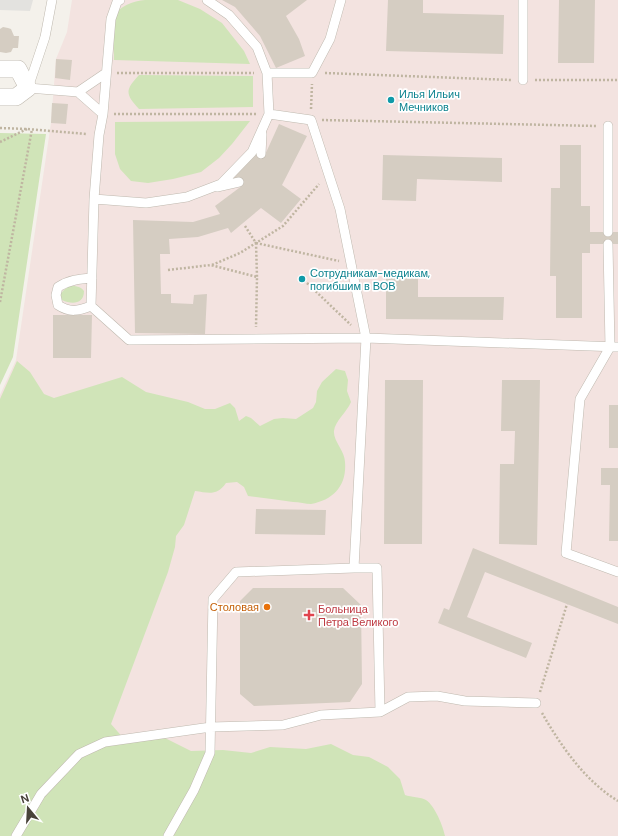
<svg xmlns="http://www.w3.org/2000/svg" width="618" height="836" font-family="'DM Sans',sans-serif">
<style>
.medical{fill:#f3e3e0}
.green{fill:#d0e4b8}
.parking{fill:#e3e2df}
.building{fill:#d5cdc2}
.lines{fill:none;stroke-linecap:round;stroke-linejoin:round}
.service-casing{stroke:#bfb9af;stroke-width:10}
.minor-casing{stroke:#bfb9af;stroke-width:18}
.path{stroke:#bfb5a1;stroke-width:2.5;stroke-dasharray:2 2;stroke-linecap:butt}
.service{stroke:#fff;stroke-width:9}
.minor{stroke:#fff;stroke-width:17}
.culture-dot{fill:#0f9aa8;stroke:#fff;stroke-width:1.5}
.food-dot{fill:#e8710a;stroke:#fff;stroke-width:1.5}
.health-dot{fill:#e0444e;stroke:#fff;stroke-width:1.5}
.labels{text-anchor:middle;stroke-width:3.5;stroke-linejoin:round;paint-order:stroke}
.culture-label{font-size:11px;fill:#0d838f;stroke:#fff;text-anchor:start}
.food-label{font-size:11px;fill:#c56008;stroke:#fff;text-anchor:end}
.health-label{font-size:11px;fill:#be3a42;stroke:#fff;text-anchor:start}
</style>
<rect width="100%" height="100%" fill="#f4f1eb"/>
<path class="medical" d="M 72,0 L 618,0 L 618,836 L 0,836 L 0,395 L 16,360 L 51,123 L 56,59 L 67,32 Z"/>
<path class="green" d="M 145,0 L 178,0 L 200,9 L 222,23 L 244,51 L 250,64 L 114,60 C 114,50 112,28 114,19 C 117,6 134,1 145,0 Z
M 139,75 L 253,76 L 253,107 L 139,109 C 125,94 125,90 139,75 Z
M 250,121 L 232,144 L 219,158 L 201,172 L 173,179 L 148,183 L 131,181 L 120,169 L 115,154 L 115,122 Z
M 0,133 L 46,134 L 13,357 L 0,385 Z
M 70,286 C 76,286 80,286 84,291 C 84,304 72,305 62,300 L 60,294 L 65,289 Z
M 17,361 L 30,372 L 44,394 L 54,398 L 122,377 L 146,392 L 188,402 L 205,409 L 215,409 L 230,403 L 235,408 L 239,421 L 246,416 L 251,418 L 260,426 L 274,419 L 283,418 L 296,419 L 313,408 L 316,402 L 317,391 L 322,382 L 336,369 L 345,371 L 348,380 L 347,391 L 351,402 C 347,412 335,421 334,431 C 333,441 345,451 345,462 C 347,485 334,500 311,504 C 306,504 299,502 293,502 C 278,500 263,498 248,496 L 244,487 L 237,482 L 226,483 C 217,496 209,493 195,491 L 184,525 L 176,536 L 175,547 L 168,572 L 111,724 L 125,740 L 163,737 L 191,751 L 223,750 L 251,753 L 270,747 L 306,749 L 331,744 L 353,755 L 369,757 L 388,767 L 400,779 L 405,795 C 411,797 421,797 426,800 C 435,806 443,826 445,836 L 0,836 L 0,399 Z"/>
<path class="parking" d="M 0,0 L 33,0 L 30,11 L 0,10 Z"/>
<path class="building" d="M 222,0 L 307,0 L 286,16 L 299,39 L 305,56 L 276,68 L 260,36 L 235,7 Z
M 388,0 L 423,0 L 423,13 L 504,15 L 503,54 L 386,51 Z
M 559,0 L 595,0 L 594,63 L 558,63 Z
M 3,27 L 8,28 L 11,29 L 14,36 L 19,36 L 18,48 L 13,48 L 11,52 L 6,53 L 0,52 L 0,29 Z
M 56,59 L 72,60 L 70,80 L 55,78 Z
M 52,103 L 68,104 L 66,124 L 51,123 Z
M 279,124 L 307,136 L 282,185 L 301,199 L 281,223 L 261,208 L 231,233 L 228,228 L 198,237 L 169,239 L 170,254 L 160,254 L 161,294 L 171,294 L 171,303 L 193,304 L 194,295 L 207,294 L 205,334 L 135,333 L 133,220 L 193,222 L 220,214 L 215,206 L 243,185 L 234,178 L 257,150 L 264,157 Z
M 560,145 L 581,145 L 581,206 L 590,206 L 590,232 L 618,232 L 618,244 L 590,244 L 590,253 L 582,253 L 582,318 L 556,318 L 556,276 L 550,276 L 551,188 L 560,188 Z
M 383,155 L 502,158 L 502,182 L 417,179 L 416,201 L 382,200 Z
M 386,277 L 418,277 L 418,297 L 504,297 L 503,320 L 386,319 Z
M 53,315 L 92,315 L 91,358 L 53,358 Z
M 385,380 L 423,380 L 422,544 L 384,544 Z
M 502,380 L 540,380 L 537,545 L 499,544 L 500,464 L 514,464 L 515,431 L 501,431 Z
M 609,405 L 618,405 L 618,448 L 609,448 Z
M 601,468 L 618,468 L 618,541 L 609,541 L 610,485 L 601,485 Z
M 256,509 L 326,510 L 325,535 L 255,534 Z
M 473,548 L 618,607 L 618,624 L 485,572 L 467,617 L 532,643 L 526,658 L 438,623 L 444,608 L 449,610 Z
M 253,588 L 343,588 L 361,605 L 362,684 L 350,702 L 254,706 L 240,694 L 240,601 Z"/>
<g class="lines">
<g class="service-casing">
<path id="service" d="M 52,0 L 45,37 L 28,88 L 78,92 L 103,114
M 120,0 L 117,2 L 111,19 L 103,114 L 99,135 L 94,199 L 146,203 L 187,197 L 221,184 L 252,152 L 269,114 L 267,73 L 257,47 L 229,15 L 207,0
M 267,73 L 312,73 L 330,39 L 341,0
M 523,80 L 523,0
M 78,92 L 106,73
M 608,126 L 608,232
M 261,154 L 262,134
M 217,187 L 239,182
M 94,199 L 91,306 L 129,340 L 366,338 L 618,347
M 608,244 L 610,347 L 580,399 L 566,553 L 618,572
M 91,306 C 78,311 70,313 58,305 L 56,295 L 58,287 C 69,280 79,279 92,278
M 354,568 L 377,568 L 380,712
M 16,836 L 41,794 L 79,754 L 105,742 L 211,727 L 283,725 L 321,715 L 380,712 L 408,697 L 437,696 L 465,701 L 536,703
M 168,836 L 194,790 L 210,753 L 213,599 L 236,572 L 354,568 L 366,338 L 340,209 L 311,120 L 269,114"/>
</g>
<g class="minor-casing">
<path id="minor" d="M 0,69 L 18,69 L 28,88 L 16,97 L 0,97"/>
</g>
<path class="path" d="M 117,73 L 254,73
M 325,73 L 512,80
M 535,80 L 618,80
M 311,109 L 312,84
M 114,114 L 257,114
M 322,120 L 597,126
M 0,128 L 27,129 L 87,134
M 0,142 L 27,129
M 245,226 L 256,243 L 257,277
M 256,243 L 339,261
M 212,265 L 240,253 L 283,226 L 319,184
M 168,270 L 211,265 L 257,277 L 256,327
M 307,283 L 351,325
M 0,302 L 32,129
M 540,692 L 567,604
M 542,713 C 561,746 585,781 618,801"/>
<use href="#service" class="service"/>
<use href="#minor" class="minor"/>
</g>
<g class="culture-dot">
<circle cx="391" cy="100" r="4"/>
<circle cx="302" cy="279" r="4"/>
</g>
<circle class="food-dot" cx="267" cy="607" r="4"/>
<path class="health-dot" d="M307 609h4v4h4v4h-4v4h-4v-4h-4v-4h4z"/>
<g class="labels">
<g class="culture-label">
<text x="399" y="98">Илья Ильич<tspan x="399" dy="13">Мечников</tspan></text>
<text x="310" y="277">Сотрудникам-медикам,<tspan x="310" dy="13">погибшим в ВОВ</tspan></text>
</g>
<g class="food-label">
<text x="259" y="611">Столовая</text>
</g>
<g class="health-label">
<text x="318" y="613">Больница<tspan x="318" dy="13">Петра Великого</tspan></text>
</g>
</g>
<g transform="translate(28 808) rotate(342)" stroke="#ffffff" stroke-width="3" paint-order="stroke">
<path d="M0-3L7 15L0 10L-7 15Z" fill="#48423a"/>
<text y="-6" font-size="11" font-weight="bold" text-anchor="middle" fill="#48423a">N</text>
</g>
</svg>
